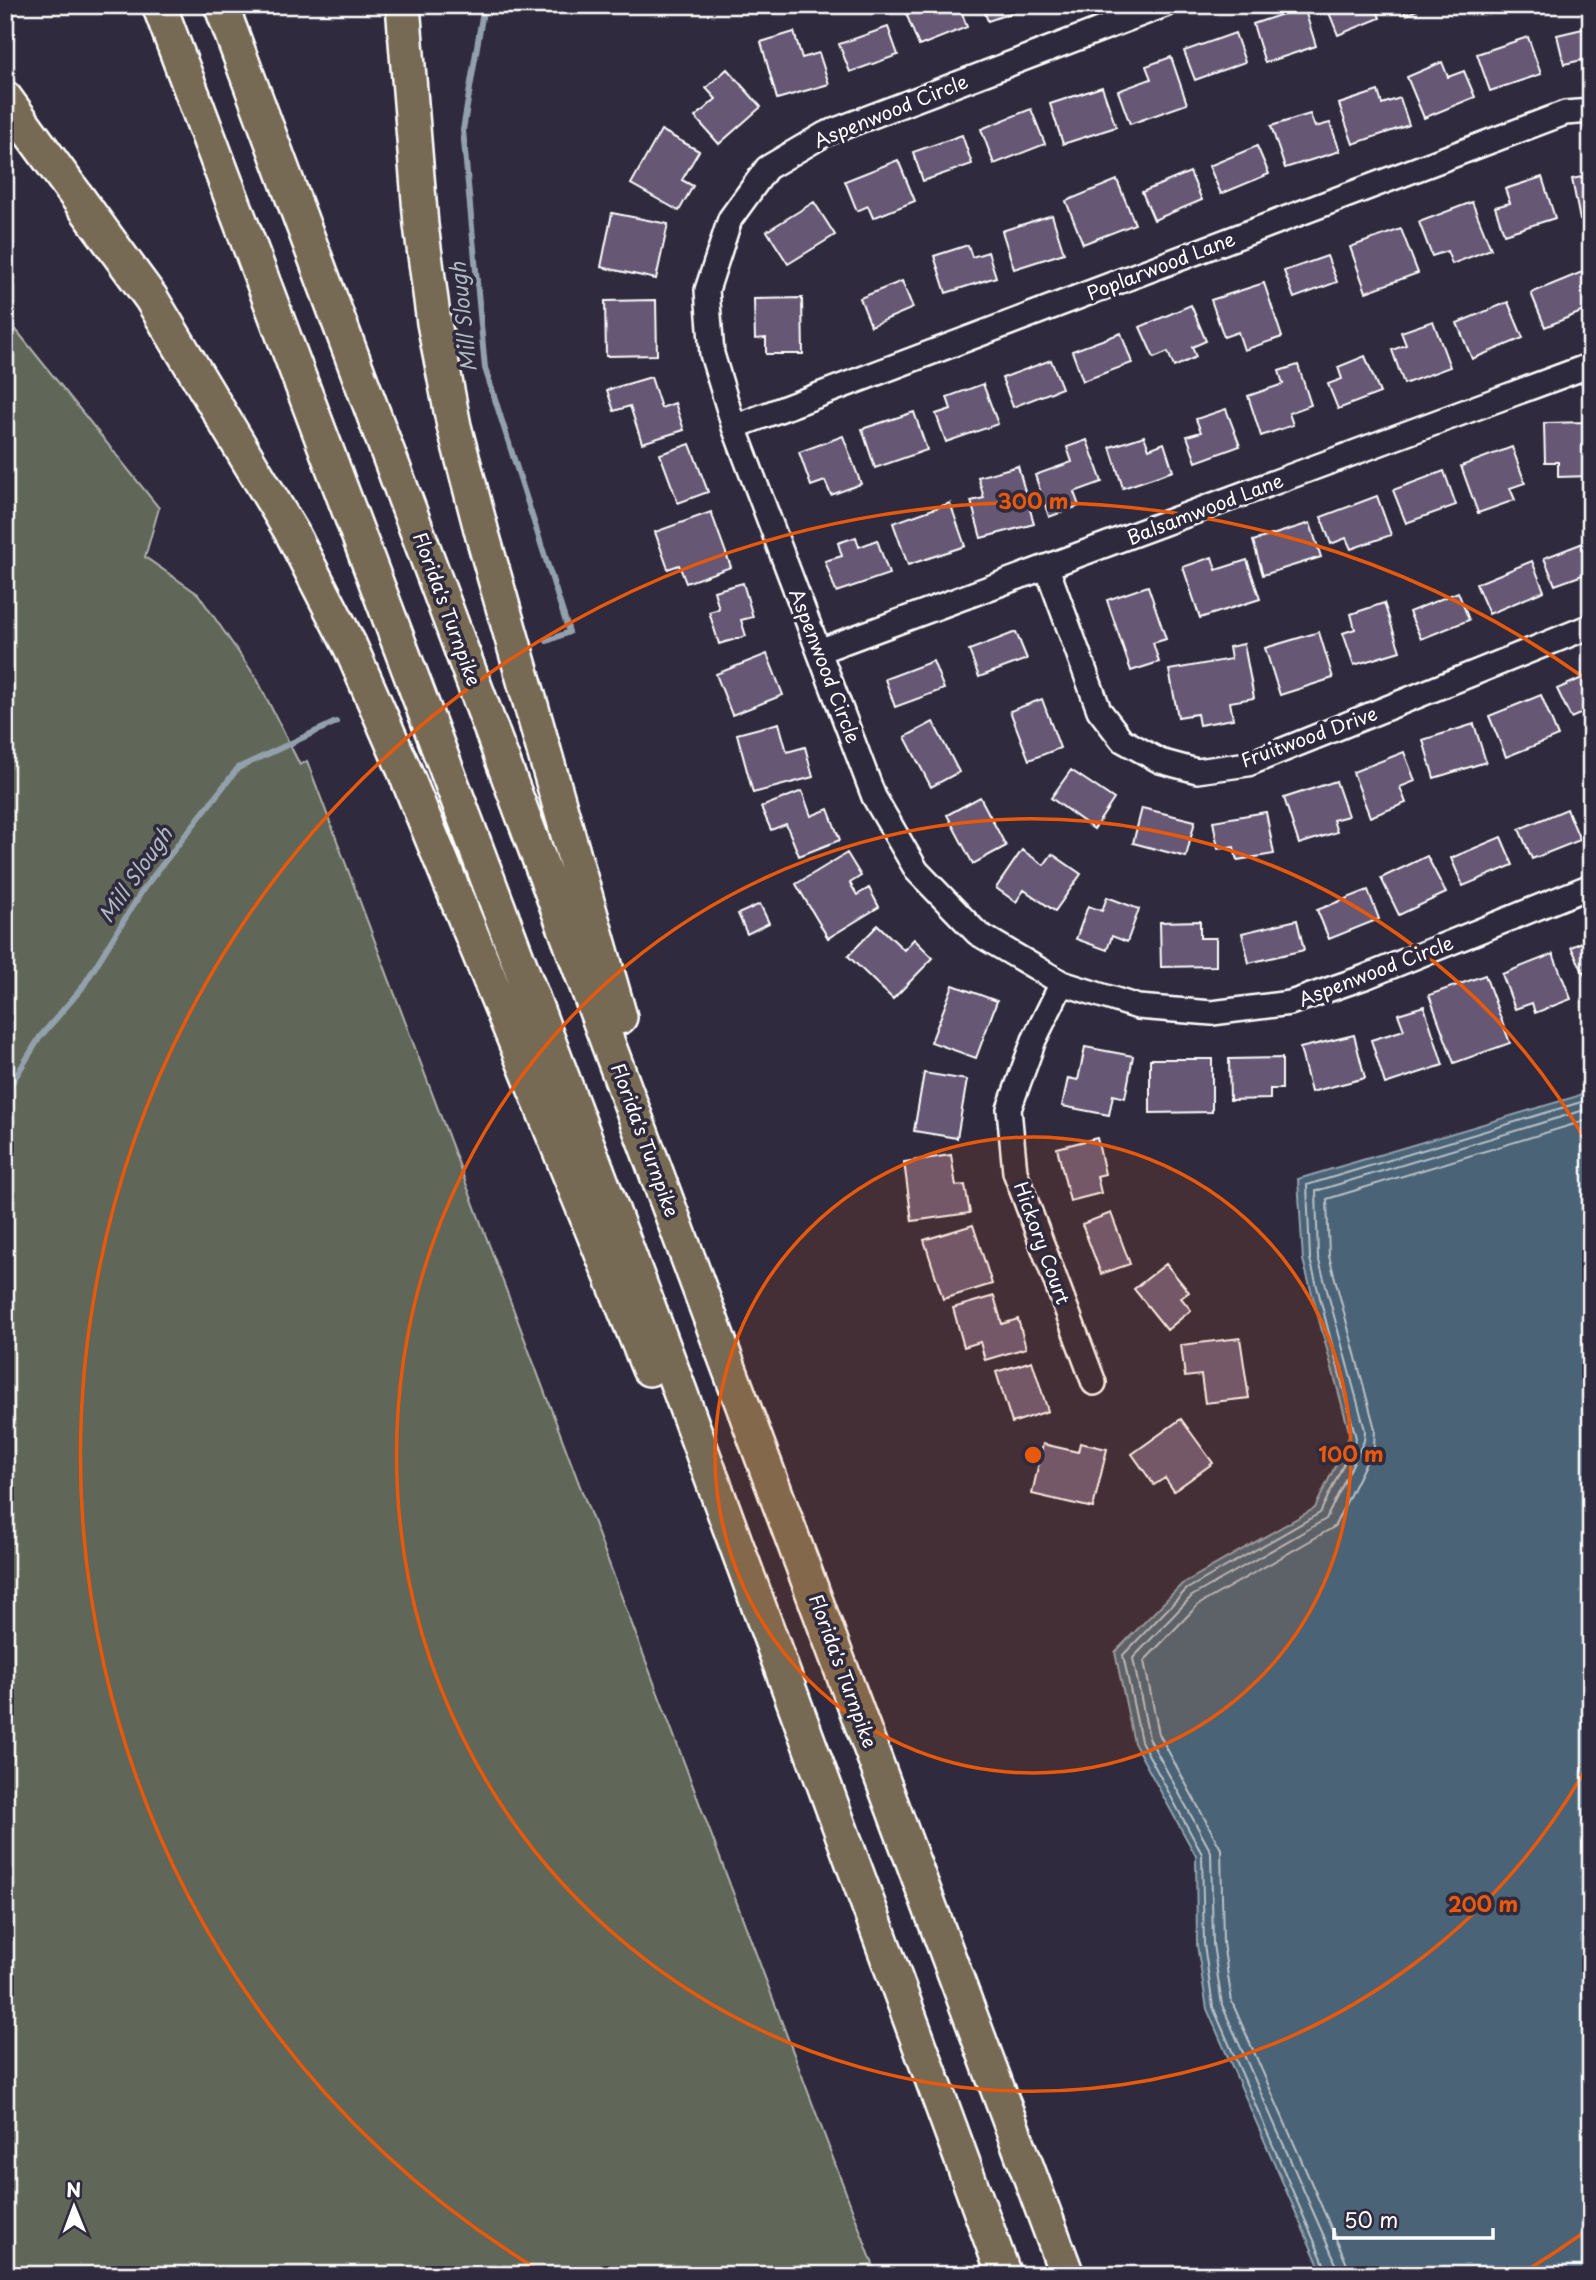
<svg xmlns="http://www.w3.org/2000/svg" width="1596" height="2280" font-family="'Playpen Sans',sans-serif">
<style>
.green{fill:#616658;stroke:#b0b2ac;stroke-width:2}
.water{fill:#4b6376;stroke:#93a1ad;stroke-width:2}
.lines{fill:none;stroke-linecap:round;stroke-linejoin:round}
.shore{stroke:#b7c1c8;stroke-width:2}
.stream{stroke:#93a1ad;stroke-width:6}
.building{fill:#665874;stroke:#fff;stroke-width:2}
.minor-casing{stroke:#fff;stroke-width:28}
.highway-casing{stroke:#fff;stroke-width:38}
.minor{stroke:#2f2a3d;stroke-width:23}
.highway{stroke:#776a54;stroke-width:33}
.ring{fill:none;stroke:#e8590c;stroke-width:3.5}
.labels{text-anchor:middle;stroke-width:7;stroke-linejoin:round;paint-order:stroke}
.street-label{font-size:19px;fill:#fff;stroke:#2f2a3d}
.water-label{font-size:21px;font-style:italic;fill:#aeb9c1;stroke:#2f2a3d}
.centre{fill:#e8590c;stroke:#2f2a3d;stroke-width:3.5}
.ring-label{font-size:21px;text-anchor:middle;font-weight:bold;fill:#e8590c;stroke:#2f2a3d;stroke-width:7;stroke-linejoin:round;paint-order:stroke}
</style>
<rect width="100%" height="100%" fill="#2f2a3d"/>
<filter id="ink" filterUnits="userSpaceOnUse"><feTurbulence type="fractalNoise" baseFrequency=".0143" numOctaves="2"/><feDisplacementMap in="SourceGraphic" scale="14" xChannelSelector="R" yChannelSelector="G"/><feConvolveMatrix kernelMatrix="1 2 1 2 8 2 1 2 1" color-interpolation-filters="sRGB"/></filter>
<g filter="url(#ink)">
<path class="green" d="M 5,316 L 159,508 L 145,557 L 198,594 L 257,679 L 300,765 L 307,761 L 877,2275 L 5,2275 Z"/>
<path class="water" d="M 1591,1092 L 1591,2275 L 1323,2275 L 1207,2009 L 1197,1945 L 1196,1856 L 1134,1743 L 1115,1652 L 1182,1584 L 1315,1508 L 1350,1435 L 1303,1260 L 1298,1179 Z"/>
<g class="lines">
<path class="shore" d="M 1329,2275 L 1213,2007 L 1204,1944 L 1202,1854 L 1141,1741 L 1123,1655 L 1187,1589 L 1320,1513 L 1356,1438 L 1310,1259 L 1307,1185 L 1591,1099
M 1338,2275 L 1337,2266 L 1222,2005 L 1213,1944 L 1211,1852 L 1149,1738 L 1133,1658 L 1192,1596 L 1326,1519 L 1364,1441 L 1365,1430 L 1318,1257 L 1316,1191 L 1591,1108
M 1349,2275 L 1346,2262 L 1232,2002 L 1223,1943 L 1221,1849 L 1159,1734 L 1144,1661 L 1198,1605 L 1334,1527 L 1374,1446 L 1375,1429 L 1329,1256 L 1327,1199 L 1591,1119"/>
<path class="stream" d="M 484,5 L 463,130 L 485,368 L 569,632 L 547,641
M 5,1094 L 40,1037 L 82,988 L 144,888 L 238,768 L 336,722"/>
</g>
<path class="building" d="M 924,5 L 959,5 L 967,27 L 919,46 L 906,13 Z
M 982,5 L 1034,5 L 988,21 Z
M 1326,5 L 1375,5 L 1380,18 L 1338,35 Z
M 1401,5 L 1428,5 L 1406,15 Z
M 1304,7 L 1316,46 L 1265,63 L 1253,24 Z
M 888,27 L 898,55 L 850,72 L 839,44 Z
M 1591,27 L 1591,58 L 1564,64 L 1557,35 Z
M 794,32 L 802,58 L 819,53 L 829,84 L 777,99 L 761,42 Z
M 1235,33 L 1245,62 L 1195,80 L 1184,51 Z
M 1528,37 L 1541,74 L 1490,91 L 1477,54 Z
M 1171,57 L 1187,104 L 1130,124 L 1118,91 L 1151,79 L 1146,66 Z
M 1442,62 L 1448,77 L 1464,71 L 1475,97 L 1424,118 L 1407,77 Z
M 727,69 L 761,107 L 719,144 L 695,117 L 716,99 L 706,88 Z
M 1102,87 L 1116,127 L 1063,144 L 1050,104 Z
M 1378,91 L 1382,104 L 1400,98 L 1409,125 L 1353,144 L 1339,104 Z
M 1031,109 L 1045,144 L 994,164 L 981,129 Z
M 1310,114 L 1315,127 L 1330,123 L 1340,151 L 1285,168 L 1271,126 Z
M 661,130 L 699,151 L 682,180 L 693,186 L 679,211 L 631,184 Z
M 962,135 L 972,164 L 923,181 L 913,152 Z
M 1257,146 L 1269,174 L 1221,194 L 1209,166 Z
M 898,160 L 915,201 L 873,218 L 868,206 L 857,211 L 845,181 Z
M 1190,172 L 1202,200 L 1154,220 L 1142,192 Z
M 1591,175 L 1591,218 L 1580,220 L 1572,179 Z
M 1542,177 L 1555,218 L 1504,234 L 1495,207 L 1510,203 L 1505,189 Z
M 1117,180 L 1135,224 L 1083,244 L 1066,201 Z
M 814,202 L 835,235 L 788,264 L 767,231 Z
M 1472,202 L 1491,249 L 1452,264 L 1447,251 L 1432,256 L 1419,222 Z
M 612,213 L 668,224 L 656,279 L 601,267 Z
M 1052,215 L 1064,253 L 1014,269 L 1002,231 Z
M 1401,229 L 1418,273 L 1366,292 L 1350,247 Z
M 968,245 L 972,257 L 988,252 L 996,277 L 946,293 L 934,256 Z
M 1327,256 L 1337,282 L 1294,298 L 1284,271 Z
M 1587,270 L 1591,279 L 1591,308 L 1545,327 L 1531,293 Z
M 902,281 L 913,308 L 871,326 L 860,298 Z
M 1264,283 L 1282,337 L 1244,350 L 1238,332 L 1224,337 L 1211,300 Z
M 802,298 L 803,354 L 766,354 L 766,338 L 755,339 L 754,299 Z
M 656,300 L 657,355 L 606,356 L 605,301 Z
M 1508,302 L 1523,338 L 1472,359 L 1457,323 Z
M 1191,305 L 1206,341 L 1192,347 L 1196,357 L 1174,367 L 1168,352 L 1154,358 L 1140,327 Z
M 1433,321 L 1450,367 L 1404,384 L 1392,350 L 1406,345 L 1401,332 Z
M 1121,333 L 1132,363 L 1083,381 L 1072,351 Z
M 1365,356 L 1380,393 L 1338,409 L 1328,384 L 1342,379 L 1338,367 Z
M 1051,360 L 1062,388 L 1013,407 L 1002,378 Z
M 1298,365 L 1311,405 L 1289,413 L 1293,425 L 1261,436 L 1248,396 L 1283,384 L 1279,371 Z
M 651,377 L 661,408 L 675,403 L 684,430 L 642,443 L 630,406 L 614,411 L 607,390 Z
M 983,384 L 998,424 L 946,442 L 936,414 L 951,409 L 947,397 Z
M 1226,409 L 1240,446 L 1196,462 L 1187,436 L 1201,432 L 1196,419 Z
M 914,412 L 927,450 L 875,468 L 862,429 Z
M 1591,422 L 1591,476 L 1558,477 L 1558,462 L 1545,462 L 1544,423 Z
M 843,436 L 861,484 L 831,495 L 825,481 L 811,486 L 799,452 Z
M 1144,436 L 1149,449 L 1164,443 L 1173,471 L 1123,488 L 1110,447 Z
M 1087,440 L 1102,482 L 1074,492 L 1079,506 L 1049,517 L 1035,475 L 1072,462 L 1067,447 Z
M 690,444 L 708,492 L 678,503 L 660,454 Z
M 1512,447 L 1525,483 L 1510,488 L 1515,500 L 1478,513 L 1461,466 Z
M 1018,466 L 1034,524 L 981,538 L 971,501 L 984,498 L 978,477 Z
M 1444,471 L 1456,505 L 1406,523 L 1393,490 Z
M 1377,496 L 1391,535 L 1351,549 L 1346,538 L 1331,544 L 1321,517 Z
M 950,503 L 965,546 L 908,565 L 893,523 Z
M 711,512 L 731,567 L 686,583 L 679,565 L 668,569 L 655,532 Z
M 1310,523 L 1321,557 L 1263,575 L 1253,541 Z
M 856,537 L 859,547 L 877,540 L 889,574 L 836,592 L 825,561 L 842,556 L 838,543 Z
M 1591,540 L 1591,572 L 1555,585 L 1544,558 Z
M 1212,557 L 1216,570 L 1247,560 L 1260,599 L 1200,618 L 1183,567 Z
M 1532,561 L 1544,591 L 1489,614 L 1476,584 Z
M 743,583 L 753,617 L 741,620 L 746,636 L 719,644 L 709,612 L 719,609 L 714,591 Z
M 1148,586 L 1166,639 L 1153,643 L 1159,662 L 1131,671 L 1107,600 Z
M 1458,592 L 1469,620 L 1421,639 L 1409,612 Z
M 1384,603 L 1400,651 L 1354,665 L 1343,633 L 1355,629 L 1351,614 Z
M 1016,632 L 1027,659 L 979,677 L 969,650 Z
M 1319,632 L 1333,678 L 1280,695 L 1265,648 Z
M 1244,644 L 1254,698 L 1230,702 L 1233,719 L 1199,725 L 1197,714 L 1178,717 L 1169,670 L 1231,659 L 1229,647 Z
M 767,654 L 783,695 L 732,715 L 716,674 Z
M 933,661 L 944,689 L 895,707 L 885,679 Z
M 1591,674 L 1591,709 L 1571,718 L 1557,689 Z
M 1541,695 L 1558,736 L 1506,757 L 1489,716 Z
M 1042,699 L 1060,748 L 1029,760 L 1010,711 Z
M 933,722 L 959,772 L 931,787 L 905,737 Z
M 779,723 L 787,752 L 805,747 L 813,777 L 753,793 L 737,734 Z
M 1474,724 L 1486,762 L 1434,778 L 1423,740 Z
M 1404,752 L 1415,781 L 1400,787 L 1406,803 L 1370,817 L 1353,772 Z
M 1071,770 L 1114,799 L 1094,829 L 1051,798 Z
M 1336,781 L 1348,816 L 1333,820 L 1337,832 L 1299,844 L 1284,798 Z
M 802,791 L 811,816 L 828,809 L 840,840 L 799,856 L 786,824 L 771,830 L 761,807 Z
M 1591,791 L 1591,812 L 1583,794 Z
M 980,797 L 1006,846 L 973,864 L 947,815 Z
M 1142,808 L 1195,821 L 1186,857 L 1133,843 Z
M 1567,809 L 1580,840 L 1532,859 L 1519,829 Z
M 1266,812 L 1274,854 L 1237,860 L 1234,847 L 1218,849 L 1213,821 Z
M 1501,837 L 1513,865 L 1463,886 L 1451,858 Z
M 1022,850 L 1044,865 L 1052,854 L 1081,874 L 1055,911 L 1024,890 L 1016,902 L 996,888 Z
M 847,853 L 861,876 L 850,883 L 857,895 L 869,888 L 879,907 L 828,938 L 796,884 Z
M 1427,856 L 1446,893 L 1399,915 L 1381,878 Z
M 1368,890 L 1379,919 L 1329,939 L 1317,910 Z
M 1107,897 L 1139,909 L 1127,942 L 1112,936 L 1107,950 L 1076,939 L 1088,906 L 1102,911 Z
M 760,904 L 769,923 L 747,934 L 738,914 Z
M 1297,920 L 1304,950 L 1249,963 L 1242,933 Z
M 1200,921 L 1200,938 L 1216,938 L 1216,966 L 1161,967 L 1160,922 Z
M 878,925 L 904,950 L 914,939 L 933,958 L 893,999 L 848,956 Z
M 1591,938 L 1591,988 L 1571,947 Z
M 1553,954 L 1571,999 L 1535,1013 L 1532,1003 L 1515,1009 L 1502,974 Z
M 1485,975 L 1510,1043 L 1454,1063 L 1429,995 Z
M 953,985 L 997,1001 L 976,1058 L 931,1042 Z
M 1424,1006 L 1443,1065 L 1385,1084 L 1371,1040 L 1404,1030 L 1398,1014 Z
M 1354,1035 L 1365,1078 L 1311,1092 L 1300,1048 Z
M 1085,1047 L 1133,1056 L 1125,1098 L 1113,1095 L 1109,1115 L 1062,1106 L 1068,1078 L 1078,1080 Z
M 1282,1058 L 1282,1089 L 1270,1089 L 1270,1099 L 1230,1100 L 1229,1059 Z
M 1150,1059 L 1212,1059 L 1212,1112 L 1150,1113 Z
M 924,1073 L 967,1080 L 957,1138 L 914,1131 Z
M 1097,1138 L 1105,1174 L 1097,1176 L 1101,1193 L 1070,1201 L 1057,1148 Z
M 951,1155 L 956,1186 L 965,1185 L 970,1213 L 912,1221 L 904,1162 Z
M 1111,1213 L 1130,1264 L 1101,1274 L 1082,1224 Z
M 973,1225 L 992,1284 L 943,1299 L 924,1240 Z
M 1166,1264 L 1189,1292 L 1181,1298 L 1191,1310 L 1167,1330 L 1134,1289 Z
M 994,1296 L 1002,1324 L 1018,1319 L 1026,1348 L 985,1360 L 980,1342 L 964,1347 L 953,1308 Z
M 1240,1338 L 1249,1398 L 1205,1403 L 1201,1375 L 1185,1377 L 1181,1345 Z
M 1032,1361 L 1048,1411 L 1012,1423 L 996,1372 Z
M 1181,1419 L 1213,1463 L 1174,1491 L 1165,1478 L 1154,1485 L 1132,1454 Z
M 1080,1443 L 1107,1449 L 1093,1508 L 1032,1494 L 1043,1444 L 1078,1452 Z"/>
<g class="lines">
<g class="minor-casing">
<path id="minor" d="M 1165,5 L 825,134 L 767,168 L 730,219 L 707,290 L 712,354 L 734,427 L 874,797 L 917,871 L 977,933 L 1062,983 L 1138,1007 L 1212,1013 L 1290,1003 L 1365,977 L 1591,886
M 734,427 L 1565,113 L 1591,111
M 1047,568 L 1099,710 L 1122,740 L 1160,761 L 1197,771 L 1248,764 L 1591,626
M 819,651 L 1591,365
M 1062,983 L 1034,1040 L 1009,1109 L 1015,1172 L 1094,1383"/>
</g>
<g class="highway-casing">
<path id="highway" d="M 159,5 L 664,1348 L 1004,2275
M 221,5 L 1067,2275
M 403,5 L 421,225 L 434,323 L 454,426 L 483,537 L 620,1017
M 5,98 L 151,298 L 292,533 L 350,646 L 403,767 L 649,1369"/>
</g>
<use href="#minor" class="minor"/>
<use href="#highway" class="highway"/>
</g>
</g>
<circle cx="1033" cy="1455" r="318" fill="#e8590c" fill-opacity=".12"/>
<g class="ring">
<circle cx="1033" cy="1455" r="318"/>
<path d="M1589 1763A636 636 0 1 1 1589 1147"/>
<path d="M1586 2231A953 953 0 0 1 1524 2272M542 2272A953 953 0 1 1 1586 679"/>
</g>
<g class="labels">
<g class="street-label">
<text transform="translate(891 111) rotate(-22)" y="7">Aspenwood Circle</text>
<text transform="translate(1161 266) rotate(-21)" y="7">Poplarwood Lane</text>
<text transform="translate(1205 509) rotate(-21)" y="7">Balsamwood Lane</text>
<text transform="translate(447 609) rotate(70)" y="7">Florida's Turnpike</text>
<text transform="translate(825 666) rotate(69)" y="7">Aspenwood Circle</text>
<text transform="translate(1309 737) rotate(-20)" y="7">Fruitwood Drive</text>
<text transform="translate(1376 971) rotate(-21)" y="7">Aspenwood Circle</text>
<text transform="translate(645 1140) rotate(70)" y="7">Florida's Turnpike</text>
<text transform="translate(1042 1243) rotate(70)" y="7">Hickory Court</text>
<text transform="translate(843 1671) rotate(70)" y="7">Florida's Turnpike</text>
</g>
<g class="water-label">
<text transform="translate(464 317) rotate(-96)" y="7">Mill Slough</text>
<text transform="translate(136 875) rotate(-55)" y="7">Mill Slough</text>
</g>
</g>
<circle cx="1033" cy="1455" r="10" class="centre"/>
<g class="ring-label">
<text x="1033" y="509">300 m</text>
<text x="1351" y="1462">100 m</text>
<text x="1483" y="1912">200 m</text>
</g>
<rect width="1596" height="2280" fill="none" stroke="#2f2a3d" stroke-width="28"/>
<rect x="14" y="14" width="1568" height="2252" fill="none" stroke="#fff" stroke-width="2.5" filter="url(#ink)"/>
<g transform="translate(74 2207) rotate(359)" stroke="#2f2a3d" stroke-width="5" paint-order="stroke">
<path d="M0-5L12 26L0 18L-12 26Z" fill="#ffffff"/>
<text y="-10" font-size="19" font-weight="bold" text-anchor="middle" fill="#ffffff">N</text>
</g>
<path d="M1334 2228v10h159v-10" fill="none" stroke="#ffffff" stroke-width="3.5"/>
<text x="1344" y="2228" font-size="21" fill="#ffffff" stroke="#2f2a3d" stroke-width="5" paint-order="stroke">50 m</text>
</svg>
